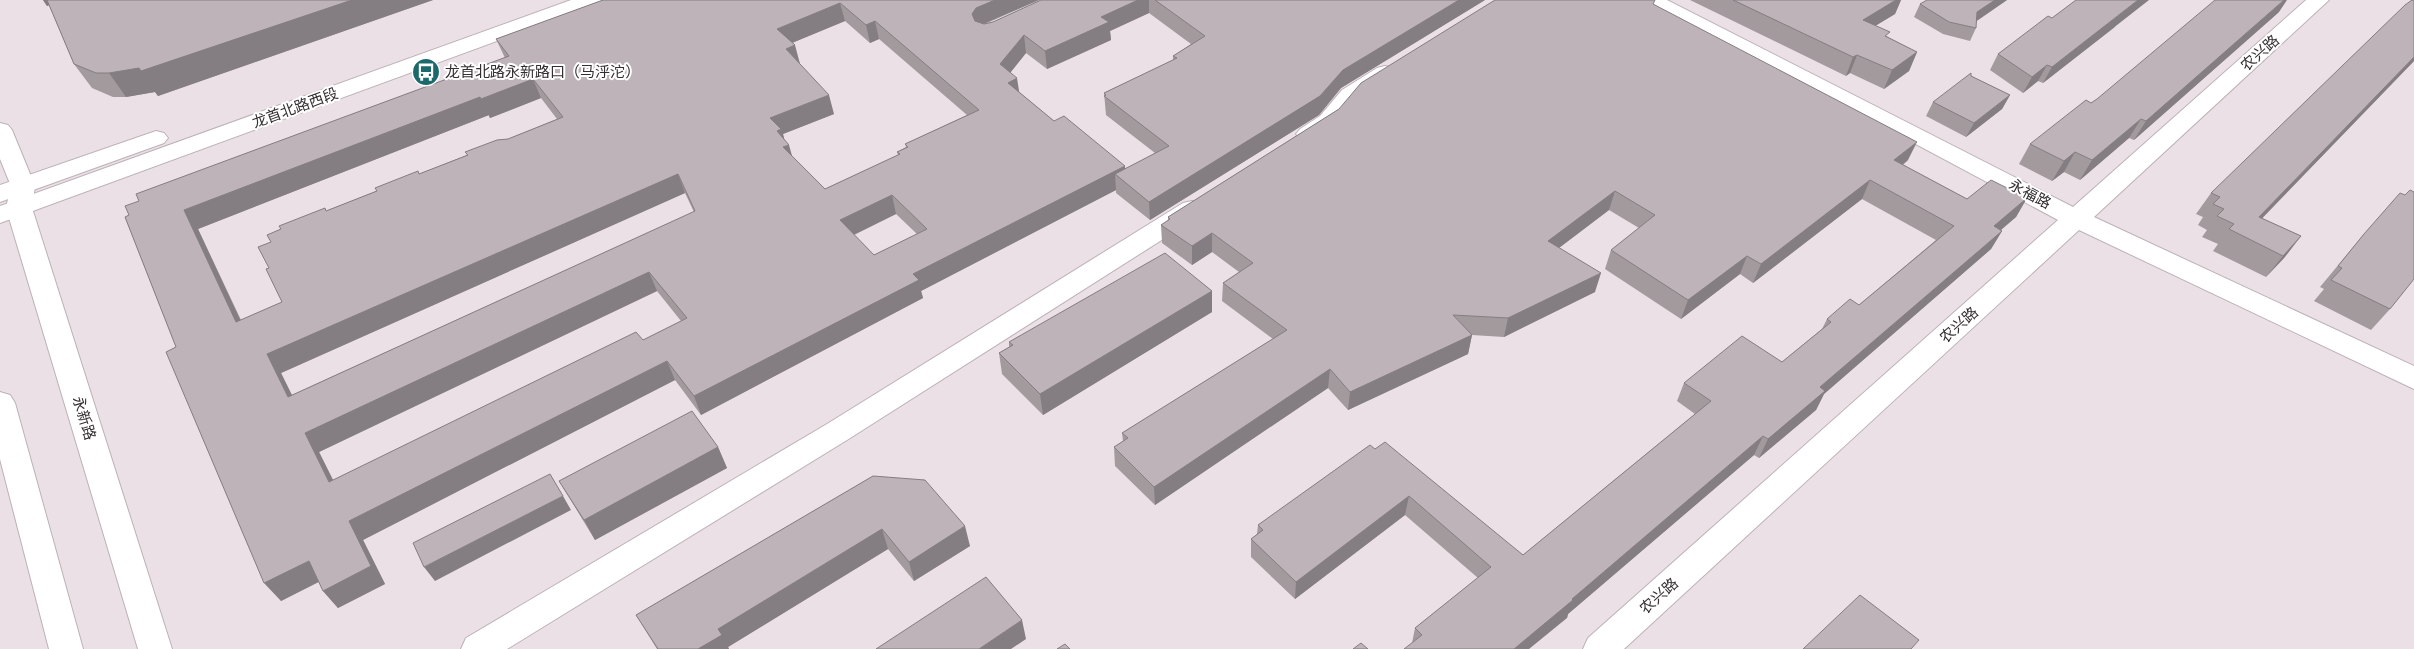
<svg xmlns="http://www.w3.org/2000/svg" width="2414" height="649" font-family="'IBM Plex Sans','Noto Sans SC',sans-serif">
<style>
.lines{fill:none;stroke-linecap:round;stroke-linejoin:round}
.minor-casing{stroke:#bcb1b6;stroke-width:2}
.tertiary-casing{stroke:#bcb1b6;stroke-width:2}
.secondary-casing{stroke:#bcb1b6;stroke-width:2}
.minor{fill:#fff;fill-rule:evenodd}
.tertiary{fill:#fff;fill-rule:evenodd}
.secondary{fill:#fff;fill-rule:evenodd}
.wall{fill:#a39a9e;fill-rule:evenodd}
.shaded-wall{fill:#847d81}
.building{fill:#bdb3b8;stroke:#847d81;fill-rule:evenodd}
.labels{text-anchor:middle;stroke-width:4;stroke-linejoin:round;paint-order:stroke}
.street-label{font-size:15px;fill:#342f31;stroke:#fff}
.poi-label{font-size:15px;fill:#342f31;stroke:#fff;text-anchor:start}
</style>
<rect width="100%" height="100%" fill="#ebe0e5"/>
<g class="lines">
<g class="minor-casing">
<path id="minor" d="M 1385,66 L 1393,68 L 1396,73 L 1393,78 C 1382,85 1367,92 1357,101 C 1341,117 1326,146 1300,139 L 1296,134 L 1300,129 L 1320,116 L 1342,90 L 1377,68 Z
M 1192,201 L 1201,203 L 1205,209 L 1201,215 L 847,440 L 507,649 L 461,649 L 466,638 L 827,424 L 1183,203 Z"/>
</g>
<g class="tertiary-casing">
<path id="tertiary" d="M 571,0 L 602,0 L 598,4 L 0,223 L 0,206 Z
M 1640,0 L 1667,0 L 2073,207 L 2306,0 L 2329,0 L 2094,217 L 2414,366 L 2414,389 L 2079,230 L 1624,649 L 1583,649 L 1588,638 L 2058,220 L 1867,118 L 1644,4 Z
M 156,131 L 164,133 L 168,138 L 164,143 L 0,202 L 0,185 Z"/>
</g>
<g class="secondary-casing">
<path id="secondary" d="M 0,123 L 8,125 L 12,130 L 35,186 L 32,208 L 172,649 L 138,649 L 6,208 L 11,186 L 0,159 Z
M 0,392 L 10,395 L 15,403 L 83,649 L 49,649 L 0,459 Z"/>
</g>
<use href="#minor" class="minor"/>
<use href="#tertiary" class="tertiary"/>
<use href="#secondary" class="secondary"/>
</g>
<path class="wall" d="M 43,0 L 433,0 L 158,96 L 155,92 L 126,97 L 113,97 L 92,88 L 74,64 L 49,5 L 47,6 Z
M 603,0 L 1039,0 L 985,24 L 993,22 L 1041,0 L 1485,0 L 1341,88 L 1319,115 L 1150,220 L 1116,193 L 1116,190 L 921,291 L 923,298 L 701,415 L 675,380 L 363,540 L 385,584 L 338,608 L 323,591 L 319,582 L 281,601 L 176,347 L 125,217 L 505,58 L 496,39 ZM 1149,13 L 1191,44 L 1173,56 L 1173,60 L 1104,93 L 1106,115 L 1155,153 L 1125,169 L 1054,121 L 1019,92 L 1010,73 L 1026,53 L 1047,69 L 1111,40 L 1110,31 ZM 845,21 L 870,43 L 879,39 L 967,115 L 905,144 L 906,147 L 897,152 L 898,155 L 825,189 L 793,158 L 784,139 L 783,134 L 834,114 L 800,64 L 792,43 ZM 541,98 L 557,119 L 508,139 L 465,152 L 467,155 L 326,211 L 271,242 L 269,268 L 282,302 L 241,320 L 198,229 L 489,115 L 490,118 ZM 685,193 L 694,212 L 292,395 L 281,373 ZM 896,214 L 917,234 L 874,255 L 854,235 ZM 657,291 L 681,321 L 643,340 L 333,480 L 319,452 Z
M 1690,0 L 1901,0 L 1895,14 L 1875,26 L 1888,37 L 1917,52 L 1909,71 L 1884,89 L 1850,73 L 1846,76 Z
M 2007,0 L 1976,21 L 1976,28 L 1970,41 L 1943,34 L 1914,17 L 1920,4 Z
M 1655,5 L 1908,160 L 1903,165 L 1967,199 L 2027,198 L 2016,217 L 2001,230 L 2002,231 L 1991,249 L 1824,394 L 1816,410 L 1759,458 L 1754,455 L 1568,614 L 1567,618 L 1412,643 L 1415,628 L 1478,578 L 1405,515 L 1295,599 L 1251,557 L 1251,539 L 1257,534 L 1258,525 L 1375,449 L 1523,555 L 1695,414 L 1677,401 L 1684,383 L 1782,362 L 1822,329 L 1827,319 L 1859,305 L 1936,240 L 1862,199 L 1753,283 L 1740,274 L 1681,319 L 1605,269 L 1611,250 L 1639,228 L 1609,210 L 1559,248 L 1595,292 L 1504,337 L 1472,335 L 1468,354 L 1348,410 L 1328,388 L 1155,505 L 1115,466 L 1114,447 L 1123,441 L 1122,433 L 1273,339 L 1222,301 L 1223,283 L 1239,272 L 1212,252 L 1192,265 L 1162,243 L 1161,225 L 1168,220 L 1168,217 L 1339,109 Z
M 2279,12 L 2134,140 L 2129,138 L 2080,180 L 2064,172 L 2052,181 L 2019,164 L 2030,144 Z
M 2052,18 L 2115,27 L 2043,83 L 2038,81 L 2023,93 L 1990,70 L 1998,54 Z
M 2414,61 L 2262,218 L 2301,236 L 2284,258 L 2266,277 L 2213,251 L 2218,244 L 2202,237 L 2207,230 L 2198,225 L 2203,217 L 2196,214 L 2211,193 Z
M 1971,76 L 2010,95 L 2002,109 L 1966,137 L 1926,116 L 1933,102 Z
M 2364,234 L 2390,309 L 2371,330 L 2314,301 L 2324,289 L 2320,287 Z
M 1212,291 L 1212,312 L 1043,415 L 1002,374 L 999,353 L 1009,347 L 1009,342 Z
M 718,447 L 727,468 L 595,540 L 559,481 Z
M 873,476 L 970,546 L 914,581 L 888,549 L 728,647 L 729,649 L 657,649 L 636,615 Z"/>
<path class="shaded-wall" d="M 43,0 L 53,0 L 55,3 L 47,6 Z
M 352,0 L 433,0 L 158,96 L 155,92 L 126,97 L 109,73 Z
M 995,0 L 1039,0 L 978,26 L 974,32 L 972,14 L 976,8 Z
M 1138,0 L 1149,0 L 1149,13 L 1110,31 L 1111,40 L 1047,69 L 1045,51 L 1101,17 Z
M 1459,0 L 1485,0 L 1341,88 L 1319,115 L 1150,220 L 1149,202 L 1343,70 Z
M 1896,0 L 1901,0 L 1895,14 L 1855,38 L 1863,20 Z
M 1995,0 L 2007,0 L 1971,25 L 1977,12 Z
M 2138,0 L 2149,0 L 2043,83 L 2052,67 Z
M 2284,0 L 2287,0 L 2279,12 L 2134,140 L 2146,121 Z
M 840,3 L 845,21 L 782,47 L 777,29 Z
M 875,21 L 879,39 L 870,43 L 866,25 Z
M 1024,35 L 1026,53 L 1002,83 L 1000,64 Z
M 795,45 L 800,64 L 786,49 Z
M 1917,52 L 1909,71 L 1884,89 L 1892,70 Z
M 1857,55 L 1850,73 L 1846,76 L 1853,57 Z
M 2414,57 L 2414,61 L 2243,238 L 2259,217 Z
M 2047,65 L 2038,81 L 2023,93 L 2032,77 Z
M 1017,78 L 1020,97 L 1008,83 Z
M 533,79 L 541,98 L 490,118 L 481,99 Z
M 829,95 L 834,114 L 783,134 L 786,146 L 789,145 L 794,163 L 788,166 L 770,118 Z
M 2010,95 L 2002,109 L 1966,137 L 1974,123 Z
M 480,97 L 489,115 L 198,229 L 250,341 L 236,322 L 184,210 Z
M 2141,119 L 2129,138 L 2080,180 L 2092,160 Z
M 1917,142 L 1908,160 L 1885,178 L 1894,160 Z
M 2075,152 L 2064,172 L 2052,181 L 2064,161 Z
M 1125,166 L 1126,183 L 1115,174 L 1116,190 L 921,291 L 923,298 L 701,415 L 694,396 L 913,274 Z
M 678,174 L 685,193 L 281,373 L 302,416 L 288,397 L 267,354 Z
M 1870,180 L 1862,199 L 1753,283 L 1761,264 Z
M 1615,191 L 1609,210 L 1543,260 L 1548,241 Z
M 892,195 L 896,214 L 845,239 L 840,220 Z
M 2027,198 L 2016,217 L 1983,245 L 1994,226 Z
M 2002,231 L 1991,249 L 1824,394 L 1816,410 L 1759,458 L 1768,439 L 1820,387 Z
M 1212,233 L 1212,252 L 1192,265 L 1192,246 Z
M 2301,236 L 2284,258 L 2266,277 L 2283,256 Z
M 1747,256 L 1740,274 L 1681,319 L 1688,300 Z
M 649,272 L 657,291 L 319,452 L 343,500 L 329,482 L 305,433 Z
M 1601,273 L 1595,292 L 1504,337 L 1508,318 Z
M 1212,291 L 1212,312 L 1043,415 L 1040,394 Z
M 1472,335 L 1468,354 L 1348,410 L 1350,392 Z
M 667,361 L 675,380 L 363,540 L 385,584 L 338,608 L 323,591 L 349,521 Z
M 1330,369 L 1328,388 L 1155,505 L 1154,487 Z
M 1763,436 L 1754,455 L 1568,614 L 1567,618 L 1529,649 L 1514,649 L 1572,599 Z
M 718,447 L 727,468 L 595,540 L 584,520 Z
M 563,496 L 571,510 L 435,581 L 424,567 Z
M 1409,496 L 1405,515 L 1295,599 L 1296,582 Z
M 965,526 L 970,546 L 914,581 L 909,562 Z
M 882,529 L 888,549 L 728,647 L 729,649 L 698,649 L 718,629 Z
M 309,561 L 324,579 L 281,601 L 264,583 Z
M 1022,620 L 1026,639 L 1011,649 L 979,649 Z"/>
<path class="building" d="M 47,0 L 352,0 L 141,71 L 139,68 L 109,73 L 96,73 L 74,64 Z
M 603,0 L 995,0 L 976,8 L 972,14 L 975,21 L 984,24 L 993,22 L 1041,0 L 1138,0 L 1101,17 L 1109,22 L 1045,51 L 1024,35 L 1000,64 L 1017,78 L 1008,83 L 1054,121 L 1064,116 L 1125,166 L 913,274 L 919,280 L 694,396 L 667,361 L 349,521 L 371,566 L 323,591 L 309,561 L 264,583 L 166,352 L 176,347 L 125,217 L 129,215 L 125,206 L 139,201 L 136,194 L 509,56 L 496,39 ZM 840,3 L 866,25 L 875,21 L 979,110 L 905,144 L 908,147 L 897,152 L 900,154 L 825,189 L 783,147 L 789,145 L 777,131 L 781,129 L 770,118 L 829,95 L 786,49 L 795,45 L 777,29 ZM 533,79 L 563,117 L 508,139 L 497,140 L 465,152 L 468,155 L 419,174 L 418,171 L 375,188 L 377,191 L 326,211 L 325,208 L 279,226 L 281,229 L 267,235 L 271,242 L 258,247 L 269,268 L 266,269 L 282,302 L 236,322 L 184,210 L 480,97 L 481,99 ZM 678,174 L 695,211 L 288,397 L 267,354 ZM 892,195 L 927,229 L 874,255 L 840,220 ZM 649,272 L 687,318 L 643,340 L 636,332 L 329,482 L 305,433 Z
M 1155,0 L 1459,0 L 1343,70 L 1320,96 L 1149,202 L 1115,174 L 1169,146 L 1104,96 L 1106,95 L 1104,93 L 1177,58 L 1173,56 L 1205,36 Z
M 1495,0 L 1655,0 L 1653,4 L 1917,142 L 1894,160 L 1967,199 L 1991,180 L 2027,198 L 1994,226 L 2002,231 L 1820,387 L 1825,391 L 1768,439 L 1763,436 L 1572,599 L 1573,600 L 1514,649 L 1404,649 L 1422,635 L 1415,628 L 1491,567 L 1409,496 L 1296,582 L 1251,539 L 1263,530 L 1258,525 L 1370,445 L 1375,449 L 1385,442 L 1523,555 L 1711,401 L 1684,383 L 1742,336 L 1782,362 L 1831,322 L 1827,319 L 1850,299 L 1859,305 L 1954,226 L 1870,180 L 1761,264 L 1747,256 L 1688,300 L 1611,250 L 1655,215 L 1615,191 L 1548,241 L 1601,273 L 1508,318 L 1453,315 L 1472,335 L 1350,392 L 1330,369 L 1154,487 L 1114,447 L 1128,438 L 1122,433 L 1287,330 L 1223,283 L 1253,263 L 1212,233 L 1192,246 L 1161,225 L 1170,219 L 1168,217 L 1339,109 L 1361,83 Z
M 1733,0 L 1896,0 L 1863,20 L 1890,32 L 1885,36 L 1917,52 L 1892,70 L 1857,55 L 1853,57 Z
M 1927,0 L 1995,0 L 1977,12 L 1976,28 L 1949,22 L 1920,4 Z
M 2076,0 L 2138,0 L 2052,67 L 2047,65 L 2032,77 L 1998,54 L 2048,16 L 2052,18 Z
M 2215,0 L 2284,0 L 2146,121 L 2141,119 L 2092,160 L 2075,152 L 2064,161 L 2030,144 L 2086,100 L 2091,103 L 2097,99 Z
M 2412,0 L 2414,1 L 2414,57 L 2259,217 L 2301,236 L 2283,256 L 2229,229 L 2234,224 L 2217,216 L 2224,209 L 2213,204 L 2220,197 L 2211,193 L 2405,5 Z
M 1971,73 L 1971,76 L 2010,95 L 1974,123 L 1933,102 Z
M 2410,190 L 2414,192 L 2414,279 L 2390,309 L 2331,280 L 2342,268 L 2338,266 L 2364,234 L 2400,193 L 2405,195 Z
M 1165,253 L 1212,291 L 1040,394 L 999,353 L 1013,345 L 1009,342 Z
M 692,411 L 718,447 L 584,520 L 559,481 Z
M 550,474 L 563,496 L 424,567 L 413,543 Z
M 873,476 L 925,480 L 965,526 L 909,562 L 882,529 L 718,629 L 722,635 L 698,649 L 658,649 L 636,615 Z
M 986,577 L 1022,620 L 979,649 L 876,649 Z
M 1860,595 L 1919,640 L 1911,649 L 1803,649 Z
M 1361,643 L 1368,649 L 1353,649 Z
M 1065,644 L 1070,649 L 1057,649 Z"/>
<defs>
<g id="bus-disc" transform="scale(1.4375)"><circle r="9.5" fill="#1c696b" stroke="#fff"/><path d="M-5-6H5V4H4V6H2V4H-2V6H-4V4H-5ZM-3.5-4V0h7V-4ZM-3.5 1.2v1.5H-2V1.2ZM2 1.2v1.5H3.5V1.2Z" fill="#fff"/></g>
</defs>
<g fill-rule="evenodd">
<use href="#bus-disc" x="426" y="72"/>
</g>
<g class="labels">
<g class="street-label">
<text transform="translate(2260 53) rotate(-42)" y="5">农兴路</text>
<text transform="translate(295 108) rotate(-20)" y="5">龙首北路西段</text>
<text transform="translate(2030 194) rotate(28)" y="5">永福路</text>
<text transform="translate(1959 325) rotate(-42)" y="5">农兴路</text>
<text transform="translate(84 418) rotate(73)" y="5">永新路</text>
<text transform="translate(1659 596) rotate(-42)" y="5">农兴路</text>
</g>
<g class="poi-label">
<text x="445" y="77">龙首北路永新路口（马泘沱）</text>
</g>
</g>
</svg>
